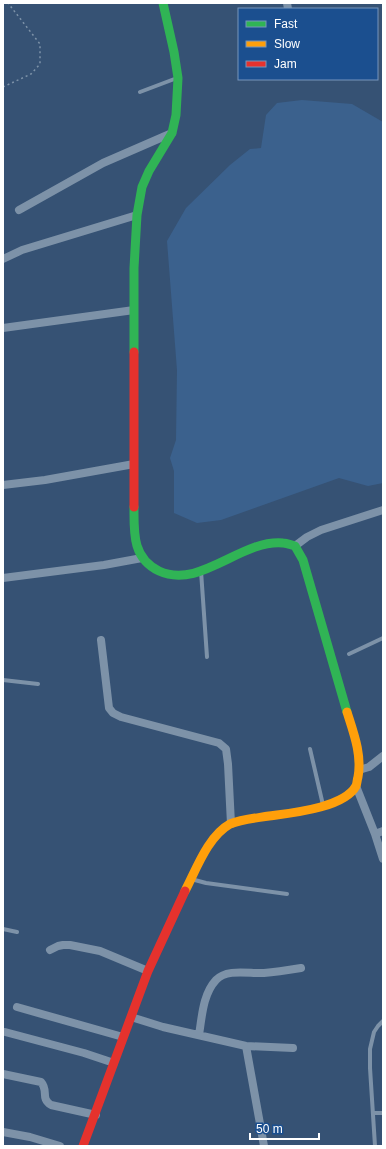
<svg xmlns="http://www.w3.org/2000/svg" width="386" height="1149" font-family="Arial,sans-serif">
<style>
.water{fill:#3b618d}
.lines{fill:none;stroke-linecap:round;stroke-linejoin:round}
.path{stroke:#7d92a8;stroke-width:1.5;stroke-dasharray:2 3;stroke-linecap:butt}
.lane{stroke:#7d92a8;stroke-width:4}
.street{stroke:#7d92a8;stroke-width:8}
.fast{stroke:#30b455;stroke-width:9}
.slow{stroke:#ff9f0a;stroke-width:9}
.jam{stroke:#e5322d;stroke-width:9}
</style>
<rect width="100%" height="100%" fill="#365274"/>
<path class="water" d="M 302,100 L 352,104 L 383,122 L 383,483 L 368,486 L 339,478 L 221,520 L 197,523 L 174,513 L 174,471 L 170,458 L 176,440 L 177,370 L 167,241 L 186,208 L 230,165 L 250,149 L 261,148 L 266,115 L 277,103 Z"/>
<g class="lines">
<path class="path" d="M 3,87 L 31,74 L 40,64 L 40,44 L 8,3"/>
<path class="lane" d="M 140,92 L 177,78
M 201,571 L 207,657
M 349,654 L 383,638
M 3,680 L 38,684
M 310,749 L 323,805
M 191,879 L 206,883 L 287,894
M 3,929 L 17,932
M 373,1113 L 383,1113
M 375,1146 L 370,1068 L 370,1049 L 374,1032 L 378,1026 L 383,1021"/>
<path class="street" d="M 287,3 L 288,9
M 19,210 L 103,163 L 172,133
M 3,259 L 22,250 L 137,215
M 3,328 L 134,310
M 3,485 L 45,480 L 134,464
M 295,546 L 307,537 L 321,530 L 383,510
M 3,578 L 104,565 L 142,558
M 101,640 L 109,708 L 113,713 L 121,717 L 219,743 L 226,749 L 228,764 L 231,824
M 359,770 L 369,767 L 383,756
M 356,786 L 375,834 L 383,859
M 375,834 L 383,831
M 50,950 L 58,946 L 63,945 L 70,945 L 100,951 L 148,971
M 17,1007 L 123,1037
M 131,1017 L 163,1027 L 246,1046 L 293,1048
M 5,1032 L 84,1053 L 114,1063
M 199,1035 C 202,1016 203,994 216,980 C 227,968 250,974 264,973 C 277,972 289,970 301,968
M 246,1046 L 264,1146
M 3,1074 L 41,1082 C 49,1091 40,1098 51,1105 L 96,1115
M 3,1132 L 30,1137 L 60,1146"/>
<path class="fast" d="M 134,352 L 134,268 L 137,215 L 142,187 L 149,171 L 172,133 L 176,115 L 178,78 L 174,52 L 163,3
M 134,507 C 134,532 132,558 159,571 C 200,590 241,539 283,543 C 287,543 291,545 295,546 L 303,560 L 347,712"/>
<path class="slow" d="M 185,891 C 196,870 208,836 230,824 C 242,819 257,818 269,816 C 291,813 344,808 356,786 C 357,784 357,780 358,777 C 362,755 354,734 347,712"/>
<path class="jam" d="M 134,352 L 134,507
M 83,1146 L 148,971 L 185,891"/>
</g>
<rect width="386" height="1149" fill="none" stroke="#ffffff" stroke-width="8"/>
<rect x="238" y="8" width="140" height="72" fill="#1b4f8f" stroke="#7695bc"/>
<rect x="246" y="21" width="20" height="6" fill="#30b455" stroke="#7695bc"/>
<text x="274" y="28" font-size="12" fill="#ffffff">Fast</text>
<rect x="246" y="41" width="20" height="6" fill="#ff9f0a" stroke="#7695bc"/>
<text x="274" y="48" font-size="12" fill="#ffffff">Slow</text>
<rect x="246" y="61" width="20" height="6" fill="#e5322d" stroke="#7695bc"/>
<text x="274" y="68" font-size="12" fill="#ffffff">Jam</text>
<path d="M250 1133v6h69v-6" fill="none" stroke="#ffffff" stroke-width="2"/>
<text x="256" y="1133" font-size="12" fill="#ffffff" stroke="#1b4f8f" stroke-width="3" paint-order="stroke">50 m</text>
</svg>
